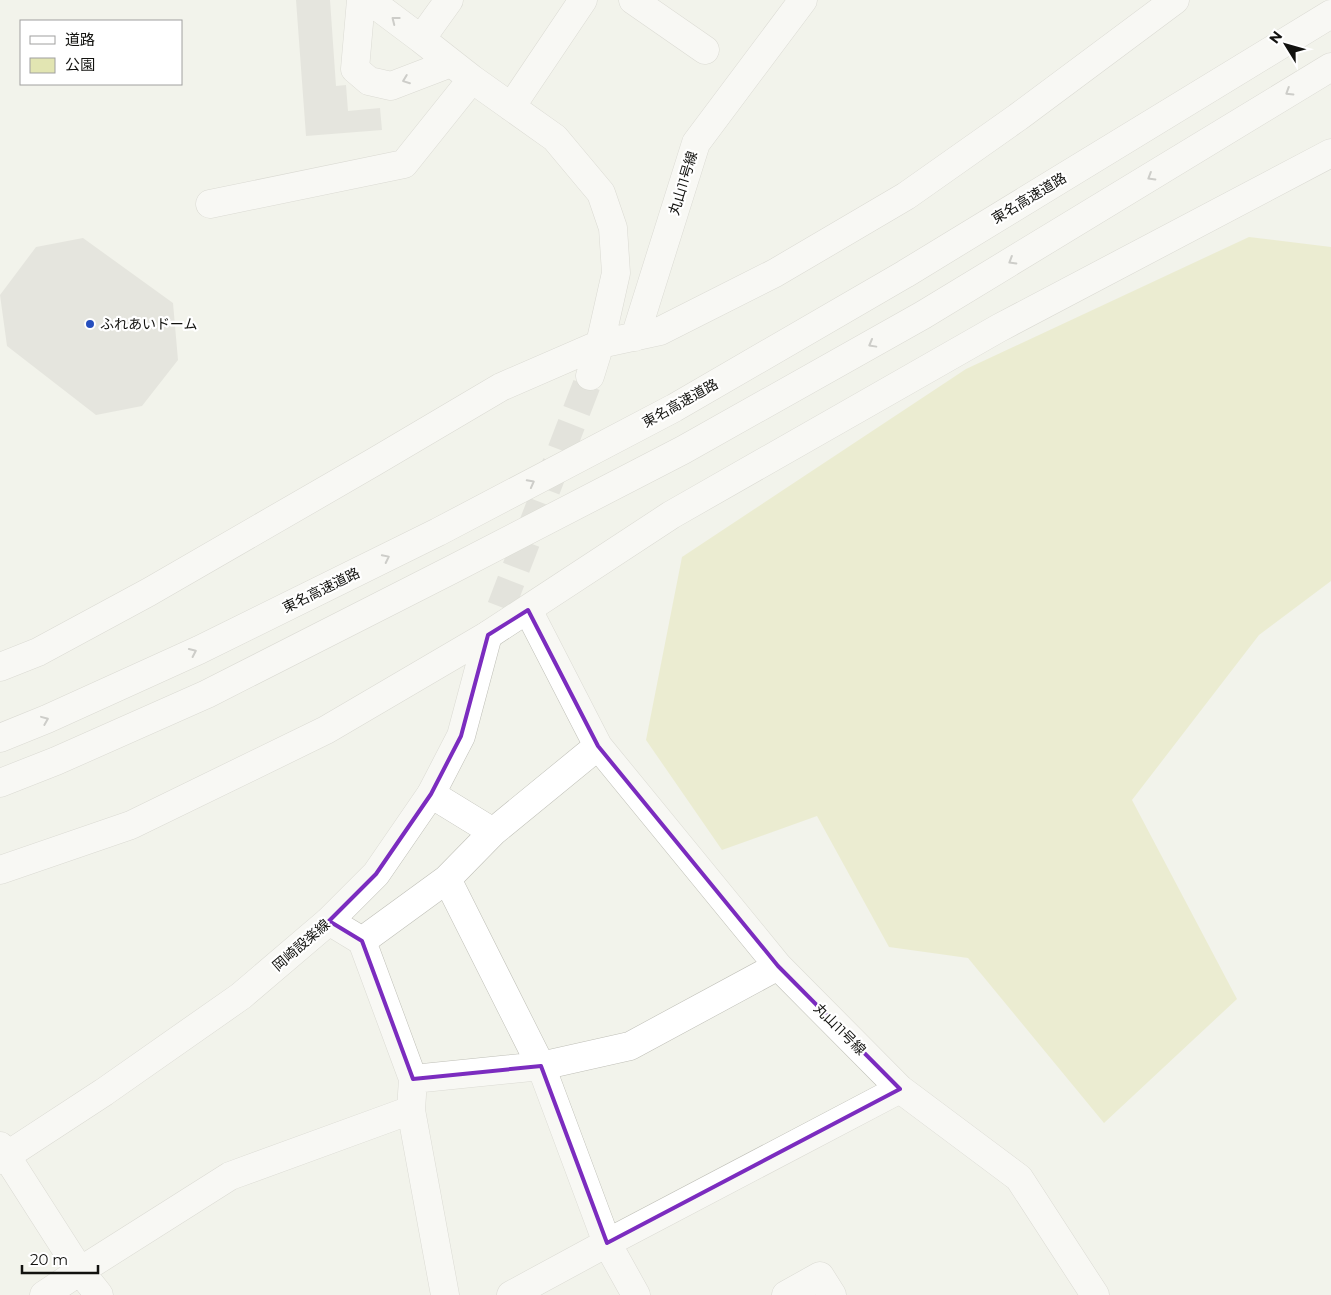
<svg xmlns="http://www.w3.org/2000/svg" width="1331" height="1295" font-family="Montserrat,'Noto Sans JP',sans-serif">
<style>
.green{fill:#e2e5b2}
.building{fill:#d5d6ce}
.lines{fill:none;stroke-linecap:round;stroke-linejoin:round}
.minor-tunnel{stroke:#d0d1ca;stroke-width:28;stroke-dasharray:28 14;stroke-linecap:butt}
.minor-casing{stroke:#bfbfb7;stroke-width:29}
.major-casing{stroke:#bfbfb7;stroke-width:29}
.highway-casing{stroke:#bfbfb7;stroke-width:29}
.minor{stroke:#fff;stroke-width:28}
.major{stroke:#fff;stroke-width:28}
.highway{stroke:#fff;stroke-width:28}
.oneway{stroke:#a0a09f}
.marked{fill:none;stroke:#7b2cbf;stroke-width:4;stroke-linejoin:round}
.poi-dot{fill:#264fbe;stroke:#fff;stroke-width:2}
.labels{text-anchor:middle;stroke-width:4.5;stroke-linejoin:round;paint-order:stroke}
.street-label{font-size:14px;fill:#12120f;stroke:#fff}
.poi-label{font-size:14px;fill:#12120f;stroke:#fff;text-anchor:start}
</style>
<rect width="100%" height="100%" fill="#f2f3eb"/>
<path class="green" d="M 1249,237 L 1331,247 L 1331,581 L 1259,635 L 1132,800 L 1237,999 L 1104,1123 L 968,958 L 889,947 L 817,816 L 722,850 L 646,740 L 682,557 L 966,369 Z"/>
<path class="building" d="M 296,0 L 330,0 L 336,86 L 346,85 L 348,111 L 380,108 L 382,130 L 306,136 Z
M 83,238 L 173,303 L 178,360 L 142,406 L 96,415 L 7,346 L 0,295 L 36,247 Z"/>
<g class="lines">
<path class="minor-tunnel" d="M 501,607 L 590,376"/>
<g class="minor-casing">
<path id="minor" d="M 361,0 L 355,69 L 369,81 L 391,86 L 451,63
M 369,0 L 421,39
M 449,0 L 421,39 L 472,79 L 555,138 L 601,193 L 613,228 L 616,273 L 600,344 L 590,376
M 633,0 L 705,50
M 511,107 L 583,0
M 210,204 L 404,164 L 472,79
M 635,337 L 696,143 L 803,0
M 528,610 L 598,746 L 778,966 L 900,1089 L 1019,1178 L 1095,1295
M 0,667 L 38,652 L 149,592 L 374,462 L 501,387 L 600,344 L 660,331 L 775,273 L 906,196 L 1018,117 L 1175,0
M 431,794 L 493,832
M 0,870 L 131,825 L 326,730 L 488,635 L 671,515 L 999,328 L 1331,153
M 447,879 L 541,1066 L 607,1243 L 636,1295
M 329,921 L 362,941 L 413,1079 L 411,1110 L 445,1295
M 362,941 L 447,879 L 493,832 L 598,746
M 413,1079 L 541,1066 L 630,1046 L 778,966
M 0,1146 L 80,1271 L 99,1295
M 44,1295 L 80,1271 L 230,1176 L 411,1110
M 511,1295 L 607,1243 L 900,1089
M 786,1295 L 820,1276 L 832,1295"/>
</g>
<g class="major-casing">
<path id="major" d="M 0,1160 L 104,1092 L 241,996 L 329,921 L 376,874 L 431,794 L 461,736 L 488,635"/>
</g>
<g class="highway-casing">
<path id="highway" d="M 0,738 L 47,719 L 199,650 L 438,532 L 674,408 L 905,274 L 1331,14
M 0,783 L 56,761 L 207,694 L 451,570 L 683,450 L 923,315 L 1331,67"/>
</g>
<use href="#minor" class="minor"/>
<use href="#major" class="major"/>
<use href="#highway" class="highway"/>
</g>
<defs><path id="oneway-chevron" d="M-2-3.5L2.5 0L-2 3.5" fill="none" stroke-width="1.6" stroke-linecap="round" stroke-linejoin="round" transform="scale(1.25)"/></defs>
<g class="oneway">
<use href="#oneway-chevron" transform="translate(395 20) rotate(-142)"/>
<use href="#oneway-chevron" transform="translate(406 80) rotate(159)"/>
<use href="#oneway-chevron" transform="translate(1289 92) rotate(148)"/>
<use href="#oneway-chevron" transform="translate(1151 177) rotate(149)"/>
<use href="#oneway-chevron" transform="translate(1012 261) rotate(149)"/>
<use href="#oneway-chevron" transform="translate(872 344) rotate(151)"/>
<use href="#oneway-chevron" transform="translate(531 483) rotate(-28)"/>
<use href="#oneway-chevron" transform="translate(386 558) rotate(-26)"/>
<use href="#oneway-chevron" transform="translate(193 652) rotate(-25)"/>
<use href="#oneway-chevron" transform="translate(45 720) rotate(-22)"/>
</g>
<path d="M0 0H1331V1295H0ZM 528,610 L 598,746 L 778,966 L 900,1089 L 607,1243 L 541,1066 L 413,1079 L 362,941 L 329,921 L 376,874 L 431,794 L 461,736 L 488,635 Z" fill="#f2f3eb" fill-opacity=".55" fill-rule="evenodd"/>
<path class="marked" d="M 528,610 L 598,746 L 778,966 L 900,1089 L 607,1243 L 541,1066 L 413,1079 L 362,941 L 329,921 L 376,874 L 431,794 L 461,736 L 488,635 Z"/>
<circle class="poi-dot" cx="90" cy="324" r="5"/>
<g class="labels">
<g class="street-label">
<text transform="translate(683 183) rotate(-73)" y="5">丸山11号線</text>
<text transform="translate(1029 198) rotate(-31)" y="5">東名高速道路</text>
<text transform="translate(680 403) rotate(-29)" y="5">東名高速道路</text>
<text transform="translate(321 590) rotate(-26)" y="5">東名高速道路</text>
<text transform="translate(301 945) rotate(-41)" y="5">岡崎設楽線</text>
<text transform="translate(840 1029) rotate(45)" y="5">丸山11号線</text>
</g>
<g class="poi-label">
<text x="100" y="329">ふれあいドーム</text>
</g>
</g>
<rect x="20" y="20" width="162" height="65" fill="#ffffff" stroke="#a0a09f"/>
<rect x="30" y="36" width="25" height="8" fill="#ffffff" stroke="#a0a09f"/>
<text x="65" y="45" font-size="15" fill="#12120f">道路</text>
<rect x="30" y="58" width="25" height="15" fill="#e2e5b2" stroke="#a0a09f"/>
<text x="65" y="70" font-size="15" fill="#12120f">公園</text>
<g transform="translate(1286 45) rotate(307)" stroke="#ffffff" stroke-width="4" paint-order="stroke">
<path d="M0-4L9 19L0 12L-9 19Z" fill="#12120f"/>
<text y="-8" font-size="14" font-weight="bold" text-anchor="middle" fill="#12120f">N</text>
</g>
<path d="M22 1265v8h76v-8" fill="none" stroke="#12120f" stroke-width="2.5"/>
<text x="30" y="1265" font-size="15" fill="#12120f" stroke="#ffffff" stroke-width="4" paint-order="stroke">20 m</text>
</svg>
